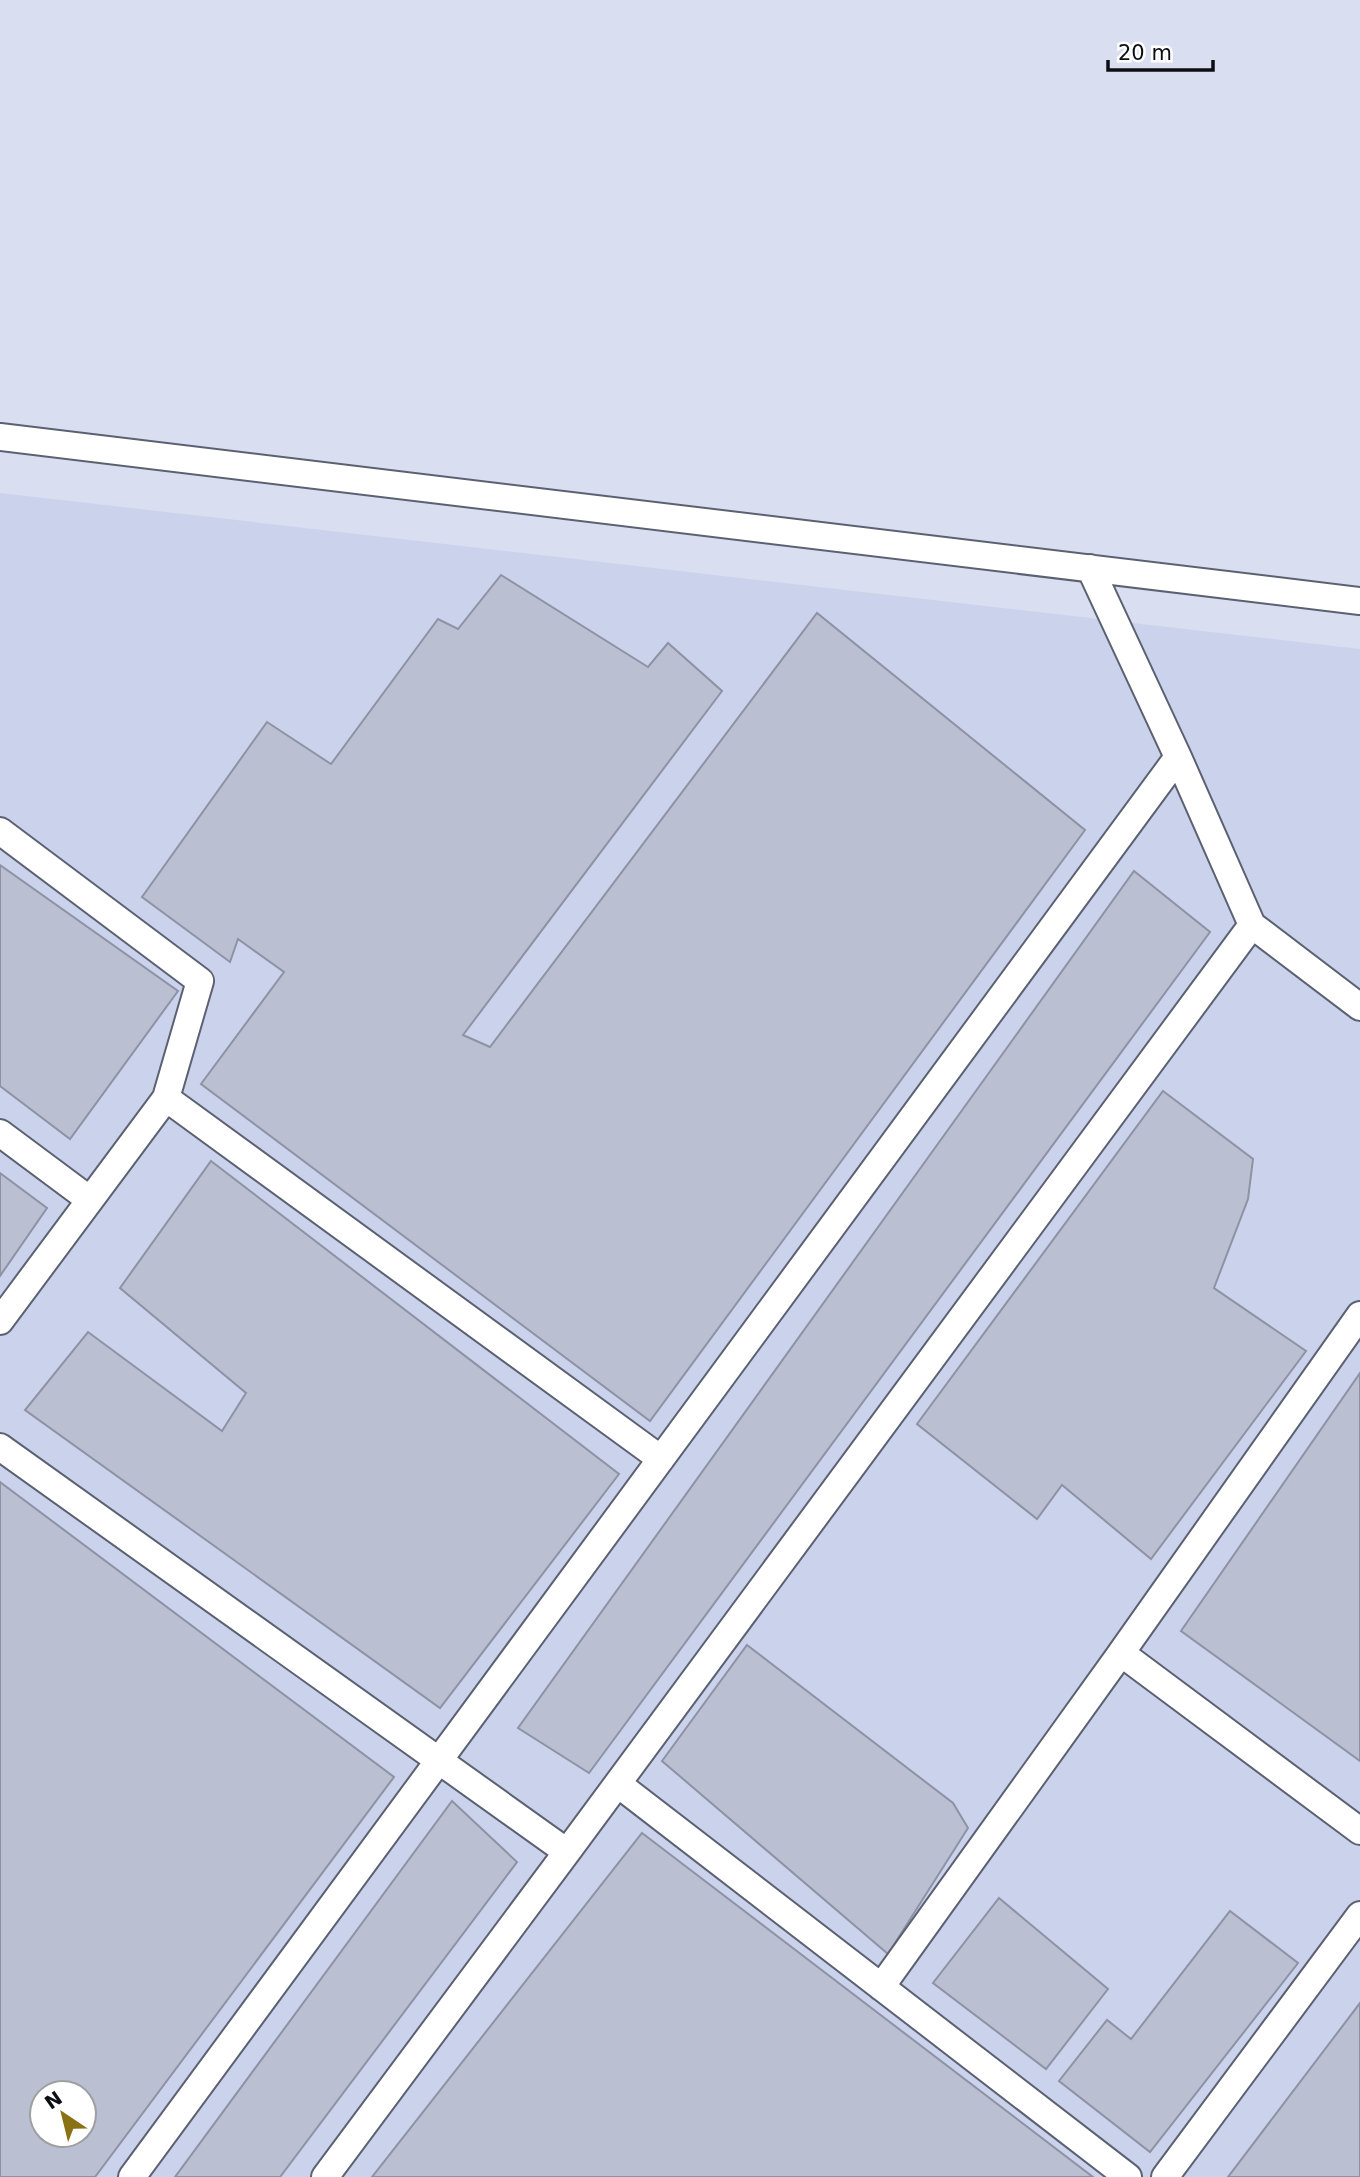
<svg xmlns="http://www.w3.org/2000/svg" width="1360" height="2177" font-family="'DejaVu Sans',sans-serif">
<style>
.built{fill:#cbd2ec;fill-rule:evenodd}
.building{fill:#babfd2;stroke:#8d92a4;stroke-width:2;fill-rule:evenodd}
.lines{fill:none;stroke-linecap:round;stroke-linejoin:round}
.minor-casing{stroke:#5c6171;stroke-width:30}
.minor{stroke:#fff;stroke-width:26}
</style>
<rect width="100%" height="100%" fill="#d9def1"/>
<path class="built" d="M 0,493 L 1360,649 L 1360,2177 L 0,2177 ZM 42,2093 L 84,2093 L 84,2135 L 42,2135 Z"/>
<path class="building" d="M 501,575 L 648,667 L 668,643 L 722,691 L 463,1035 L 490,1047 L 817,613 L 1085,830 L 650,1421 L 201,1084 L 284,972 L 238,939 L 230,962 L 142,897 L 267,722 L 331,764 L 438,619 L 458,629 Z
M 0,865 L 178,991 L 70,1139 L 0,1086 Z
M 1134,871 L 1210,932 L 589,1773 L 518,1728 Z
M 1163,1091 L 1253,1159 L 1248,1199 L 1214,1288 L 1306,1351 L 1151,1559 L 1062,1485 L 1037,1519 L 917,1424 Z
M 211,1161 L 619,1474 L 440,1708 L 25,1410 L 88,1332 L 222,1431 L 246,1393 L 120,1288 Z
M 0,1173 L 47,1208 L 0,1276 Z
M 1360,1373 L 1360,1761 L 1181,1631 Z
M 0,1482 L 394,1777 L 95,2177 L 0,2177 ZM 42,2093 L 84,2093 L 84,2135 L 42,2135 Z
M 747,1645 L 953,1803 L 968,1828 L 888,1954 L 662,1761 Z
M 452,1801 L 517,1862 L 280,2177 L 175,2177 Z
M 642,1833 L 1093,2177 L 372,2177 Z
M 999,1898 L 1108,1989 L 1046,2069 L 933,1983 Z
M 1230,1911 L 1298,1963 L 1150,2152 L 1059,2081 L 1107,2020 L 1131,2039 Z
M 1360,2003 L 1360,2177 L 1228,2177 Z"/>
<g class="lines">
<g class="minor-casing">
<path id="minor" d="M 0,437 L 1360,601
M 1178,757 L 1252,925 L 1360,1007
M 0,831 L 200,981 L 166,1098
M 0,1133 L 90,1200
M 1360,1315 L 1121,1653 L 1360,1831
M 0,1321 L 166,1098 L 661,1459
M 0,1447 L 567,1852 L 325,2177
M 618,1784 L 1128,2177
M 567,1852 L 1252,925
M 881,1987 L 1121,1653
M 132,2177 L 1178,757 L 1090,568
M 1165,2177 L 1360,1915"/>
</g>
<use href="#minor" class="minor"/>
</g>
<g transform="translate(63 2114) rotate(325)"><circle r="33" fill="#ffffff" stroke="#9e9fa1" stroke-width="2"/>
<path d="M0-5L12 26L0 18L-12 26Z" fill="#897214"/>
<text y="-10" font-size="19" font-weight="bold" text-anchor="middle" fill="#0c0e14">N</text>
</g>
<path d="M1108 60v10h105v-10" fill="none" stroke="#0c0e14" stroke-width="3.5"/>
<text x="1118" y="60" font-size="21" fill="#0c0e14" stroke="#ffffff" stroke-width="5" paint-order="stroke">20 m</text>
</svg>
